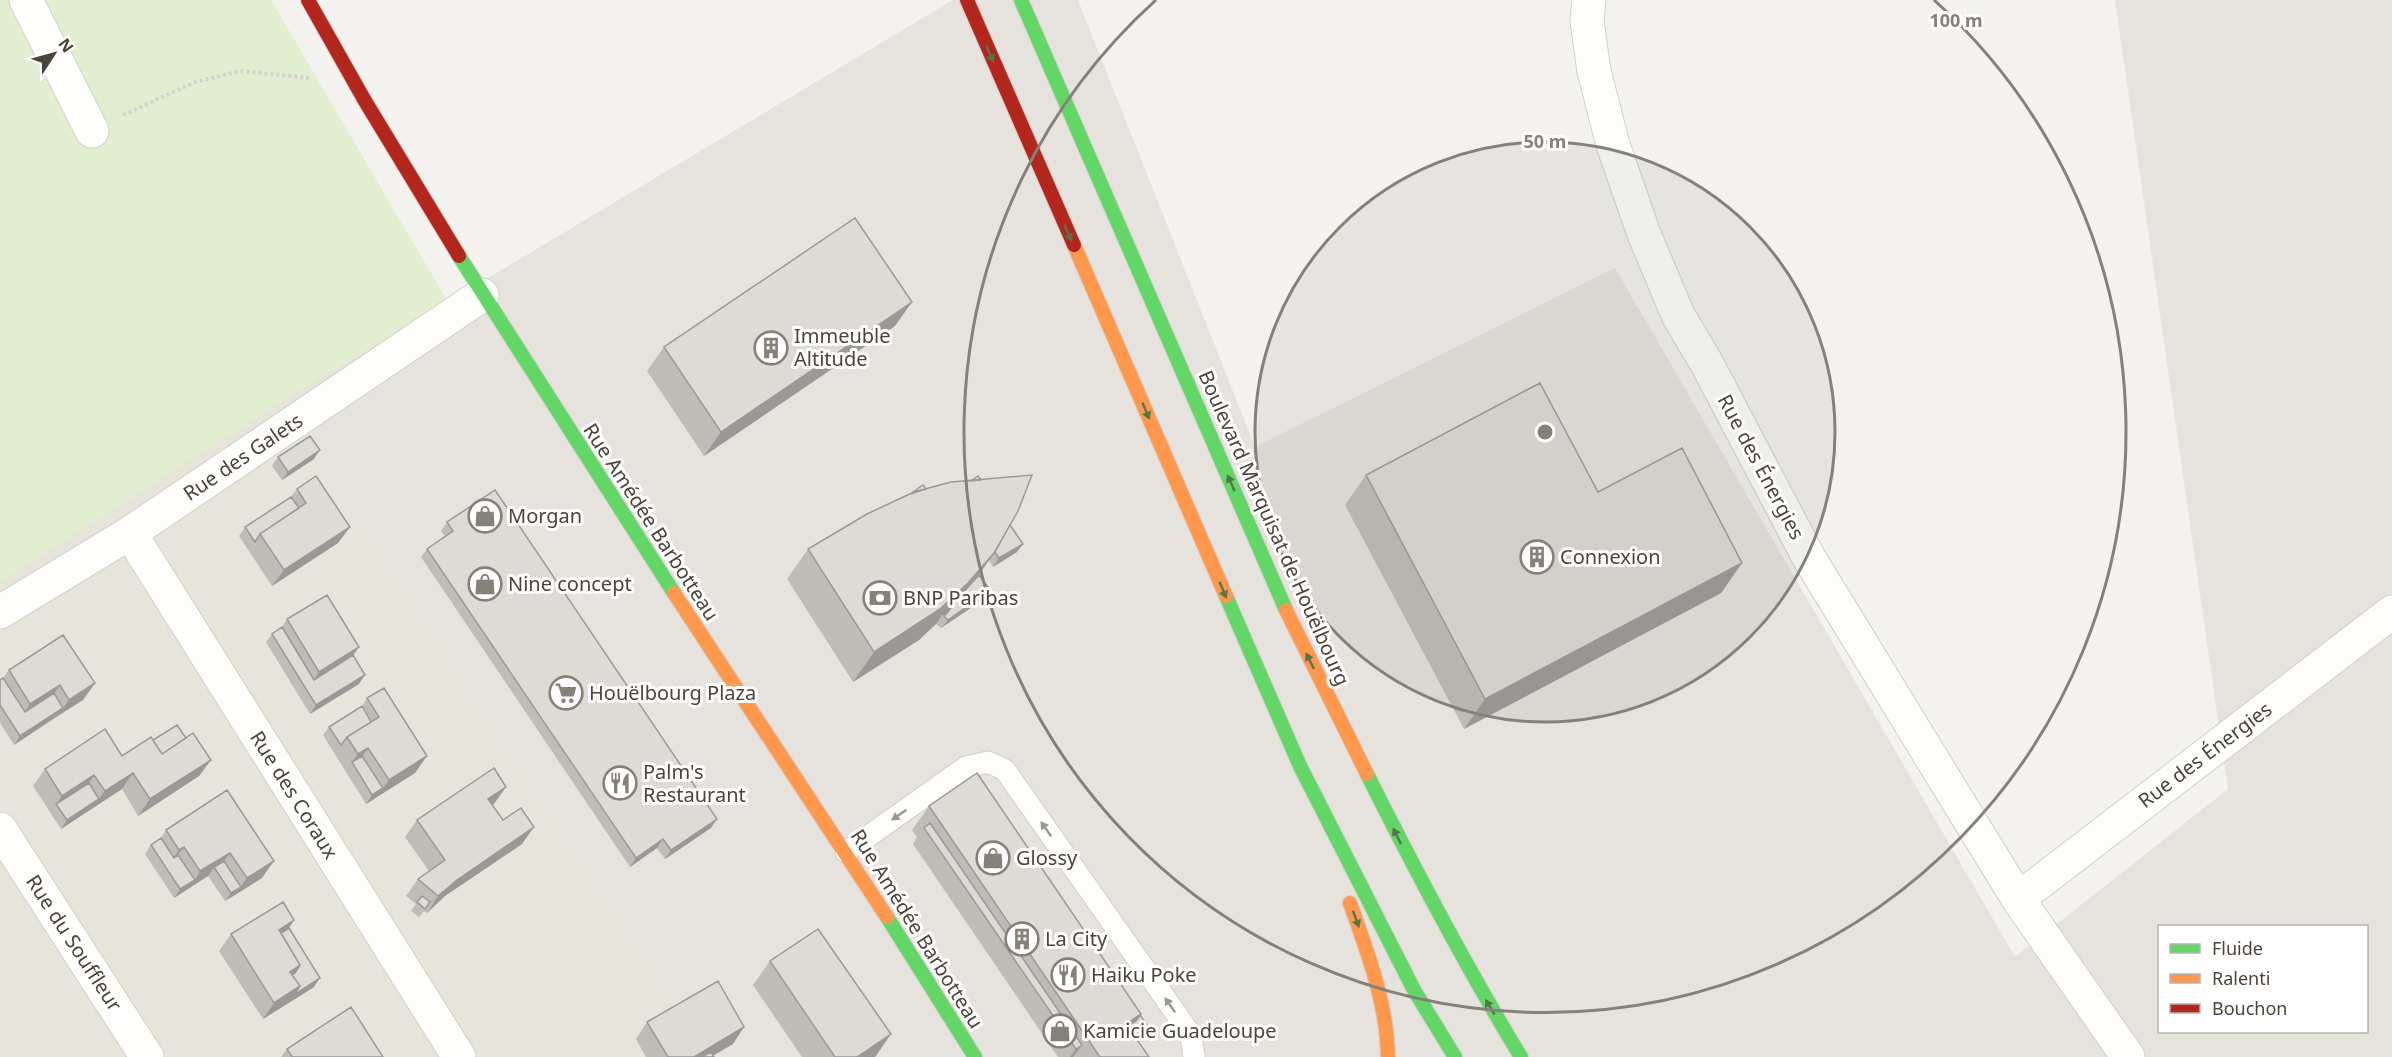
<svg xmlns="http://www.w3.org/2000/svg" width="2392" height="1057" font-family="'Noto Sans',sans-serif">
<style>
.residential{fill:#e7e4dc}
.industrial{fill:#e6e2de;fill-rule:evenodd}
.green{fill:#e1eecf}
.parking{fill:#e6e3df}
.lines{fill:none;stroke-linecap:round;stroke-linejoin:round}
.lane-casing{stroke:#d2d0cb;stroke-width:23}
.street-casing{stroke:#d2d0cb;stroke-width:35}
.fast-casing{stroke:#d3cfc5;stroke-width:16}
.slow-casing{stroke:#d3cfc5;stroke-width:16}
.jam-casing{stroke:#d3cfc5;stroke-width:16}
.path{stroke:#d3d2cc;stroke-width:4;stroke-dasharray:3 3;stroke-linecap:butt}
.lane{stroke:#fdfdfc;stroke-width:21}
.street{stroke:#fdfdfc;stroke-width:33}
.fast{stroke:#63d668;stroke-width:14}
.slow{stroke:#ff974d;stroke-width:14}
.jam{stroke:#b3261e;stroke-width:14}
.wall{fill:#bfbcb8}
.shaded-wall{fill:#9b9996}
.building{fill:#dedbd6;stroke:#9b9996;stroke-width:1.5}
.oneway{fill:#537749}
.oneway2{fill:#9b9791}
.ring{fill:none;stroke:#868178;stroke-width:3}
.labels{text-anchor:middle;stroke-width:6;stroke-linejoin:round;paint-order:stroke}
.poi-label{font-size:20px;fill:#4b4439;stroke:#fff;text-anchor:start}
.street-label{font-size:20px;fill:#4b4439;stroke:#fff}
.centre{fill:#868178;stroke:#fff;stroke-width:3}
.ring-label{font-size:18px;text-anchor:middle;font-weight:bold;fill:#868178;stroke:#fff;stroke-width:6;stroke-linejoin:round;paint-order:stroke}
</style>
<rect width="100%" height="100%" fill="#f4f2ee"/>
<path class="residential" d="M 284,400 L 643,948 L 719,1057 L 0,1057 L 0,581 Z"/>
<path class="industrial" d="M 953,0 L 1078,0 L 1255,447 L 1615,268 L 2015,957 L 2228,789 L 2115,0 L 2392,0 L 2392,1057 L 719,1057 L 643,948 L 284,400 ZM 2160,926 L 2366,926 L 2366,1032 L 2160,1032 Z"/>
<path class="green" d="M 0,0 L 271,0 L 448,302 L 284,400 L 0,581 Z"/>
<path class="parking" d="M 719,212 L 749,263 L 694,300 L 705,317 L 587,394 L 569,368 L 582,358 L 556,319 Z
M 940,307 L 965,362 L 690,540 L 654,493 Z
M 968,370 L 998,430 L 767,577 L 782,601 L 742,627 L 693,548 Z
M 450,371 L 483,374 L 791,842 L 642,938 L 386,538 L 362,466 L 340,445 Z
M 1056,555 L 1093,640 L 858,796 L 844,772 L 853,765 L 820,713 Z
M 1107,679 L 1272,985 L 1269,1015 L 1214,1057 L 1207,1057 L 1004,750 Z"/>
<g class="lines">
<g class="lane-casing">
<path id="lane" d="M 846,852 L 966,767 L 988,762 L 1005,770 L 1191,1035 L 1194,1057"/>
</g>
<g class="street-casing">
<path id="street" d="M 26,0 L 92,131
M 1589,0 L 1587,21 L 1594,71 L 1613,145 L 1644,234 L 1678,315 L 1707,364 L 1809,558 L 2018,899 L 2128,1057
M 130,533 L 459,1057
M 0,612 L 130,533 L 482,295
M 0,829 L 147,1057
M 2018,899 L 2392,612"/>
</g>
<g class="fast-casing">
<path id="fast" d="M 1021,0 L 1286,610
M 459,256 L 674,593
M 1226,596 L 1300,766 L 1414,990 L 1455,1057
M 1367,774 C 1415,870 1465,965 1521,1057
M 887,917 L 975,1057"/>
</g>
<g class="slow-casing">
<path id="slow" d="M 1074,245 L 1226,596
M 674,593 L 887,917
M 1286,610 L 1367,774
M 1350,903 C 1368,954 1387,1003 1388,1057"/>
</g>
<g class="jam-casing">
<path id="jam" d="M 308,0 L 365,101 L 459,256
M 967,0 L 1074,245"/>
</g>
<path class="path" d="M 123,115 L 195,82 L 240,71 L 310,78"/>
<use href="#lane" class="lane"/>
<use href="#street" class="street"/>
<use href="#fast" class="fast"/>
<use href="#slow" class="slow"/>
<use href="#jam" class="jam"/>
</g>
<path class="wall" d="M 895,326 L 704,456 L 647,371 L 664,347 Z
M 278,457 L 314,459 L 282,480 L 272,466 Z
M 1366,475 L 1598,492 L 1742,563 L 1721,593 L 1464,729 L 1345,505 Z
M 297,489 L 350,527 L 338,543 L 272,586 L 239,536 L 245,527 L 291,497 Z
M 926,489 L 1010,525 L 1017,552 L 993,567 L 989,560 L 979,575 L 990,590 L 984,599 L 941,628 L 936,624 L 937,623 L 919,640 L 853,682 L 787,579 L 808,549 Z
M 447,522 L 711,828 L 665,859 L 657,848 L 630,867 L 421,557 L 427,549 L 445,536 L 441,531 Z
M 287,619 L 359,647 L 353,655 L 359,684 L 310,714 L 266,642 L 272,634 L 282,627 Z
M 9,670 L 95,683 L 83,700 L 14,745 L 0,723 L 0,680 L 3,678 Z
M 367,698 L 415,773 L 366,804 L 323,735 L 329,727 L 362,706 Z
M 186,738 L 211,760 L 199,776 L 138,816 L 122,789 L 61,829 L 33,786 L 45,769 L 122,756 L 153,740 Z
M 227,790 L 262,878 L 225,901 L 208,876 L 174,898 L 145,854 L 151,845 L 161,838 L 166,830 Z
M 494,804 L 493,805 L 503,820 L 522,844 L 445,896 L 427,913 L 424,911 L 419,917 L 411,911 L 416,904 L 406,896 L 418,879 L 429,871 L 405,837 L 417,820 Z
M 929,806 L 1138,1041 L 1149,1057 L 1058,1057 L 913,844 L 917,837 L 912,830 Z
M 294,920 L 289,928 L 314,987 L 263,1019 L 219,951 L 231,934 Z
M 770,961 L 891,1034 L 875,1057 L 802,1057 L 753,985 Z
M 647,1022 L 733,1044 L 713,1055 L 714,1057 L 646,1057 L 636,1039 Z
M 287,1049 L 383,1057 L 281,1057 Z"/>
<path class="shaded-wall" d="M 912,302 L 895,326 L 704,456 L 721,432 Z
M 320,450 L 314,459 L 282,480 L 288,472 Z
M 350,527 L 338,543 L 272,586 L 284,570 Z
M 1023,544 L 1017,552 L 993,567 L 999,558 Z
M 994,553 L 973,583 L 947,613 L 944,616 L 942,615 L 937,623 L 919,640 L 853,682 L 874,652 Z
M 1742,563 L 1721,593 L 1464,729 L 1485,699 Z
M 990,590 L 984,599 L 941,628 L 948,620 Z
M 359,647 L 347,664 L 308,689 L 319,672 Z
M 365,675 L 359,684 L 310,714 L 316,705 Z
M 95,683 L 83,700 L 57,716 L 69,700 Z
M 60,685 L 48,702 L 19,721 L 30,704 Z
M 63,708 L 57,716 L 14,745 L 20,736 Z
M 368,748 L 356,765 L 352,762 L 346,771 L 358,754 Z
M 427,756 L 415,773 L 366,804 L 372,795 L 383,788 L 389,780 Z
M 211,760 L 199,776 L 138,816 L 150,799 Z
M 133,773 L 122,789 L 61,829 L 67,820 L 99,799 L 105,791 Z
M 94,775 L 83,792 L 56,804 L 62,796 Z
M 506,787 L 494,804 L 477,816 L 488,799 Z
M 717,819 L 711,828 L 665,859 L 671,850 Z
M 534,827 L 522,844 L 445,896 L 427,913 L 438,896 L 457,880 Z
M 663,839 L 657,848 L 630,867 L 636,858 Z
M 184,847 L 172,863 L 167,867 L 179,850 Z
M 230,853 L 218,869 L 214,867 L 208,876 L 174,898 L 180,889 L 195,880 L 200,871 Z
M 274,861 L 262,878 L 235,895 L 247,878 Z
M 241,887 L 235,895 L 225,901 L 231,893 Z
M 294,920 L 283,937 L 279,930 Z
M 300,965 L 289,982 L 290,972 Z
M 320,978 L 314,987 L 263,1019 L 274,1003 L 300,986 Z
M 1141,1014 L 1125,1036 L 1126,1024 Z
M 1148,1026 L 1136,1043 L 1134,1036 Z
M 744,1027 L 733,1044 L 711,1057 L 694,1057 Z
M 891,1034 L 875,1057 L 857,1057 Z
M 1082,1045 L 1073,1057 L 1070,1057 L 1076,1049 Z"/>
<path class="building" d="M 855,218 L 912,302 L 721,432 L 664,347 Z
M 1540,383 L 1598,492 L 1682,448 L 1742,563 L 1485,699 L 1366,475 Z
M 310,436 L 320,450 L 288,472 L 278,457 Z
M 1032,475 L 1018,511 L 994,553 L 968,583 L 940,609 L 874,652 L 808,549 L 867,514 L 914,492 L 951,482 Z
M 316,476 L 350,527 L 284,570 L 260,534 L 306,503 L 297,489 Z
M 978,476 L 981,480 L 971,481 Z
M 923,485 L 926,489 L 910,494 Z
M 495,490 L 717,819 L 671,850 L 663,839 L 636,858 L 427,549 L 453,531 L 447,522 Z
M 291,497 L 299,508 L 260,534 L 255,542 L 245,527 Z
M 1010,525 L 1023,544 L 999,558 L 995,552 Z
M 979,575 L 990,590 L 948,620 L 944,616 L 947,613 L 959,597 Z
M 327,595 L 359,647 L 319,672 L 287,619 Z
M 282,627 L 314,680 L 353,655 L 365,675 L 316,705 L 272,634 Z
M 63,635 L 95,683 L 69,700 L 60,685 L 30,704 L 9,670 Z
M 3,678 L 25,712 L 54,693 L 63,708 L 20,736 L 0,705 L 0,680 Z
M 384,688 L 427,756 L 389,780 L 368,748 L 358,754 L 347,737 L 379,717 L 367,698 Z
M 362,706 L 371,722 L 347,737 L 341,745 L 329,727 Z
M 177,725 L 186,738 L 162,754 L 153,740 Z
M 105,729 L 122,756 L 151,737 L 162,754 L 193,733 L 211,760 L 150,799 L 133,773 L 105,791 L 94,775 L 62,796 L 45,769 Z
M 362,756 L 383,788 L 372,795 L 352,762 Z
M 494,768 L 506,787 L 488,799 L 503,820 L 521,808 L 534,827 L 457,880 L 438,896 L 418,879 L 445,860 L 417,820 Z
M 977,773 L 1141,1014 L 1126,1024 L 1149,1057 L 1100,1057 L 929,806 Z
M 89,783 L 99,799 L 67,820 L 56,804 Z
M 227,790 L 274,861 L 247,878 L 230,853 L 200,871 L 184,847 L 179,850 L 166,830 Z
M 930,823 L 1082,1045 L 1076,1049 L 924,828 Z
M 161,838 L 174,858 L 178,855 L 195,880 L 180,889 L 151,845 Z
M 224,861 L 241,887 L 231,893 L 214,867 Z
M 422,896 L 430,902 L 425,909 L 417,902 Z
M 283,902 L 294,920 L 279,930 L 300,965 L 290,972 L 300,986 L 274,1003 L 231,934 Z
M 289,928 L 320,978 L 294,995 L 300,986 L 292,975 L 295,973 L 300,965 L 281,933 Z
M 818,929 L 891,1034 L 857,1057 L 835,1057 L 770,961 Z
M 718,981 L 744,1027 L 694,1057 L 668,1057 L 647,1022 Z
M 351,1007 L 383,1057 L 292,1057 L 287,1049 Z
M 1140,1015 L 1148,1026 L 1134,1036 L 1128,1026 L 1136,1021 Z
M 711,1052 L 714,1057 L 702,1057 Z"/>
<defs><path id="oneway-solid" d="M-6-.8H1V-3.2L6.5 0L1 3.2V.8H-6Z" transform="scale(1.5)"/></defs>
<g class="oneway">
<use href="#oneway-solid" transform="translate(990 54) rotate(67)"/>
<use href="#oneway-solid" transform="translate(1068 233) rotate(67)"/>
<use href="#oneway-solid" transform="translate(1146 411) rotate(67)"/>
<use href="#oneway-solid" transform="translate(1231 483) rotate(-114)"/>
<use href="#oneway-solid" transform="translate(1223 590) rotate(67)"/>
<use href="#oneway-solid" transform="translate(1310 661) rotate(-116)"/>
<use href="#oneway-solid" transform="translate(1397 836) rotate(-116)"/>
<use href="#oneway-solid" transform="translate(1356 919) rotate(70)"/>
<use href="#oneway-solid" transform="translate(1490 1007) rotate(-121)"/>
</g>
<g class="oneway2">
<use href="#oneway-solid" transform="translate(899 815) rotate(145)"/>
<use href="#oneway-solid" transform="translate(1046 829) rotate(-125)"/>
<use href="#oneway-solid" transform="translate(1170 1005) rotate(-125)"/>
</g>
<circle cx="1545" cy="432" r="290" fill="#868178" fill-opacity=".12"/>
<g class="ring">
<circle cx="1545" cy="432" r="290"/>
<path d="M1934 0A581 581 0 1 1 1156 0"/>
</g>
<defs>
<g id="building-ring" transform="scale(1.725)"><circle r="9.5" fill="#fff" stroke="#868178" stroke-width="1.5"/><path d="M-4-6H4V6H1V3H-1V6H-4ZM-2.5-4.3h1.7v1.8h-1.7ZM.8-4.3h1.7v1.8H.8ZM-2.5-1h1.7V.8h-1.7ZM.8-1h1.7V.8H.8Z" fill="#868178"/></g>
<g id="shop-ring" transform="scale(1.725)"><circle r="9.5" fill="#fff" stroke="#868178" stroke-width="1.5"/><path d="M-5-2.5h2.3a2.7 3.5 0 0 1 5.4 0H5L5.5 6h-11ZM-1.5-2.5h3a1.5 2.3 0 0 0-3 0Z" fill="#868178"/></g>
<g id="bank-ring" transform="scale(1.725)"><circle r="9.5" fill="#fff" stroke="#868178" stroke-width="1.5"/><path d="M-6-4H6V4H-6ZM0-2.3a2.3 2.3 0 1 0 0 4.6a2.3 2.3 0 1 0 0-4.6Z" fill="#868178"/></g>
<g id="supermarket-ring" transform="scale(1.725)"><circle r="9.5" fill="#fff" stroke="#868178" stroke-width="1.5"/><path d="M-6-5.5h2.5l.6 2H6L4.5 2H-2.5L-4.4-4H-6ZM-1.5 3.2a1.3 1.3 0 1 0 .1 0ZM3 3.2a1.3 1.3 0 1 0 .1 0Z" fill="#868178"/></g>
<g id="restaurant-ring" transform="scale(1.725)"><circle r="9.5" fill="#fff" stroke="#868178" stroke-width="1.5"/><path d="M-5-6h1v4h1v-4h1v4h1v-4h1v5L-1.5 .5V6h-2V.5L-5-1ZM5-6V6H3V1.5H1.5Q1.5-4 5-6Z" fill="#868178"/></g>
</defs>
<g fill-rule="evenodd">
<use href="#building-ring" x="771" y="348"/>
<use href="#shop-ring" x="485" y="516"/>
<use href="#building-ring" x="1537" y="557"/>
<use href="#shop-ring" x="485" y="584"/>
<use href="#bank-ring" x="880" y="598"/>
<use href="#supermarket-ring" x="566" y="693"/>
<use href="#restaurant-ring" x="620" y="783"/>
<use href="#shop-ring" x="993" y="858"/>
<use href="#building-ring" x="1022" y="939"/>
<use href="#restaurant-ring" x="1068" y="975"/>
<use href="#shop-ring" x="1060" y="1031"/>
</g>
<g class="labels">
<g class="poi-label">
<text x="794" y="343">Immeuble<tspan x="794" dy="23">Altitude</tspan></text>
<text x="508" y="523">Morgan</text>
<text x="1560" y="564">Connexion</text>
<text x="508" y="591">Nine concept</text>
<text x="903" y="605">BNP Paribas</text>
<text x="589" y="700">Houëlbourg Plaza</text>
<text x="643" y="779">Palm's<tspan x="643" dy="23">Restaurant</tspan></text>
<text x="1016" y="865">Glossy</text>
<text x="1045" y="946">La City</text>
<text x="1091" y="982">Haiku Poke</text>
<text x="1083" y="1038">Kamicie Guadeloupe</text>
</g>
<g class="street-label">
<text transform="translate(243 457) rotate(-34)" y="7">Rue des Galets</text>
<text transform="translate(1761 467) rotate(62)" y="7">Rue des Énergies</text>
<text transform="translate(651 522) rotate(57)" y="7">Rue Amédée Barbotteau</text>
<text transform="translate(1274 528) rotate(66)" y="7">Boulevard Marquisat de Houëlbourg</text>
<text transform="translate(2205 755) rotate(-37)" y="7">Rue des Énergies</text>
<text transform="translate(294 795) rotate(58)" y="7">Rue des Coraux</text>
<text transform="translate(917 929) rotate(58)" y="7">Rue Amédée Barbotteau</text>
<text transform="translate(74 943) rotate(57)" y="7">Rue du Souffleur</text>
</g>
</g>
<circle cx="1545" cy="432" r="9" class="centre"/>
<g class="ring-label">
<text x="1956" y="27">100 m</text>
<text x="1545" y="148">50 m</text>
</g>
<rect x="2158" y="925" width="210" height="108" fill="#ffffff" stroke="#b7b4b0" stroke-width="1.5"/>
<rect x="2170" y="944" width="30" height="9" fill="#63d668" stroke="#b7b4b0" stroke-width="1.5"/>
<text x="2212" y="955" font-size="18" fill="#4b4439">Fluide</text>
<rect x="2170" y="974" width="30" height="9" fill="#ff974d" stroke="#b7b4b0" stroke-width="1.5"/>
<text x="2212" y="985" font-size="18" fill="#4b4439">Ralenti</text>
<rect x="2170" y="1004" width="30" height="9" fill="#b3261e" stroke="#b7b4b0" stroke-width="1.5"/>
<text x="2212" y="1015" font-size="18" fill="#4b4439">Bouchon</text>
<g transform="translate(54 54) rotate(54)" stroke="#ffffff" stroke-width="4.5" paint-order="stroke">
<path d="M0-4.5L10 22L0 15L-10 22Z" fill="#4b4439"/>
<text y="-9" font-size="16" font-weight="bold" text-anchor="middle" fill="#4b4439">N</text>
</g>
</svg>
